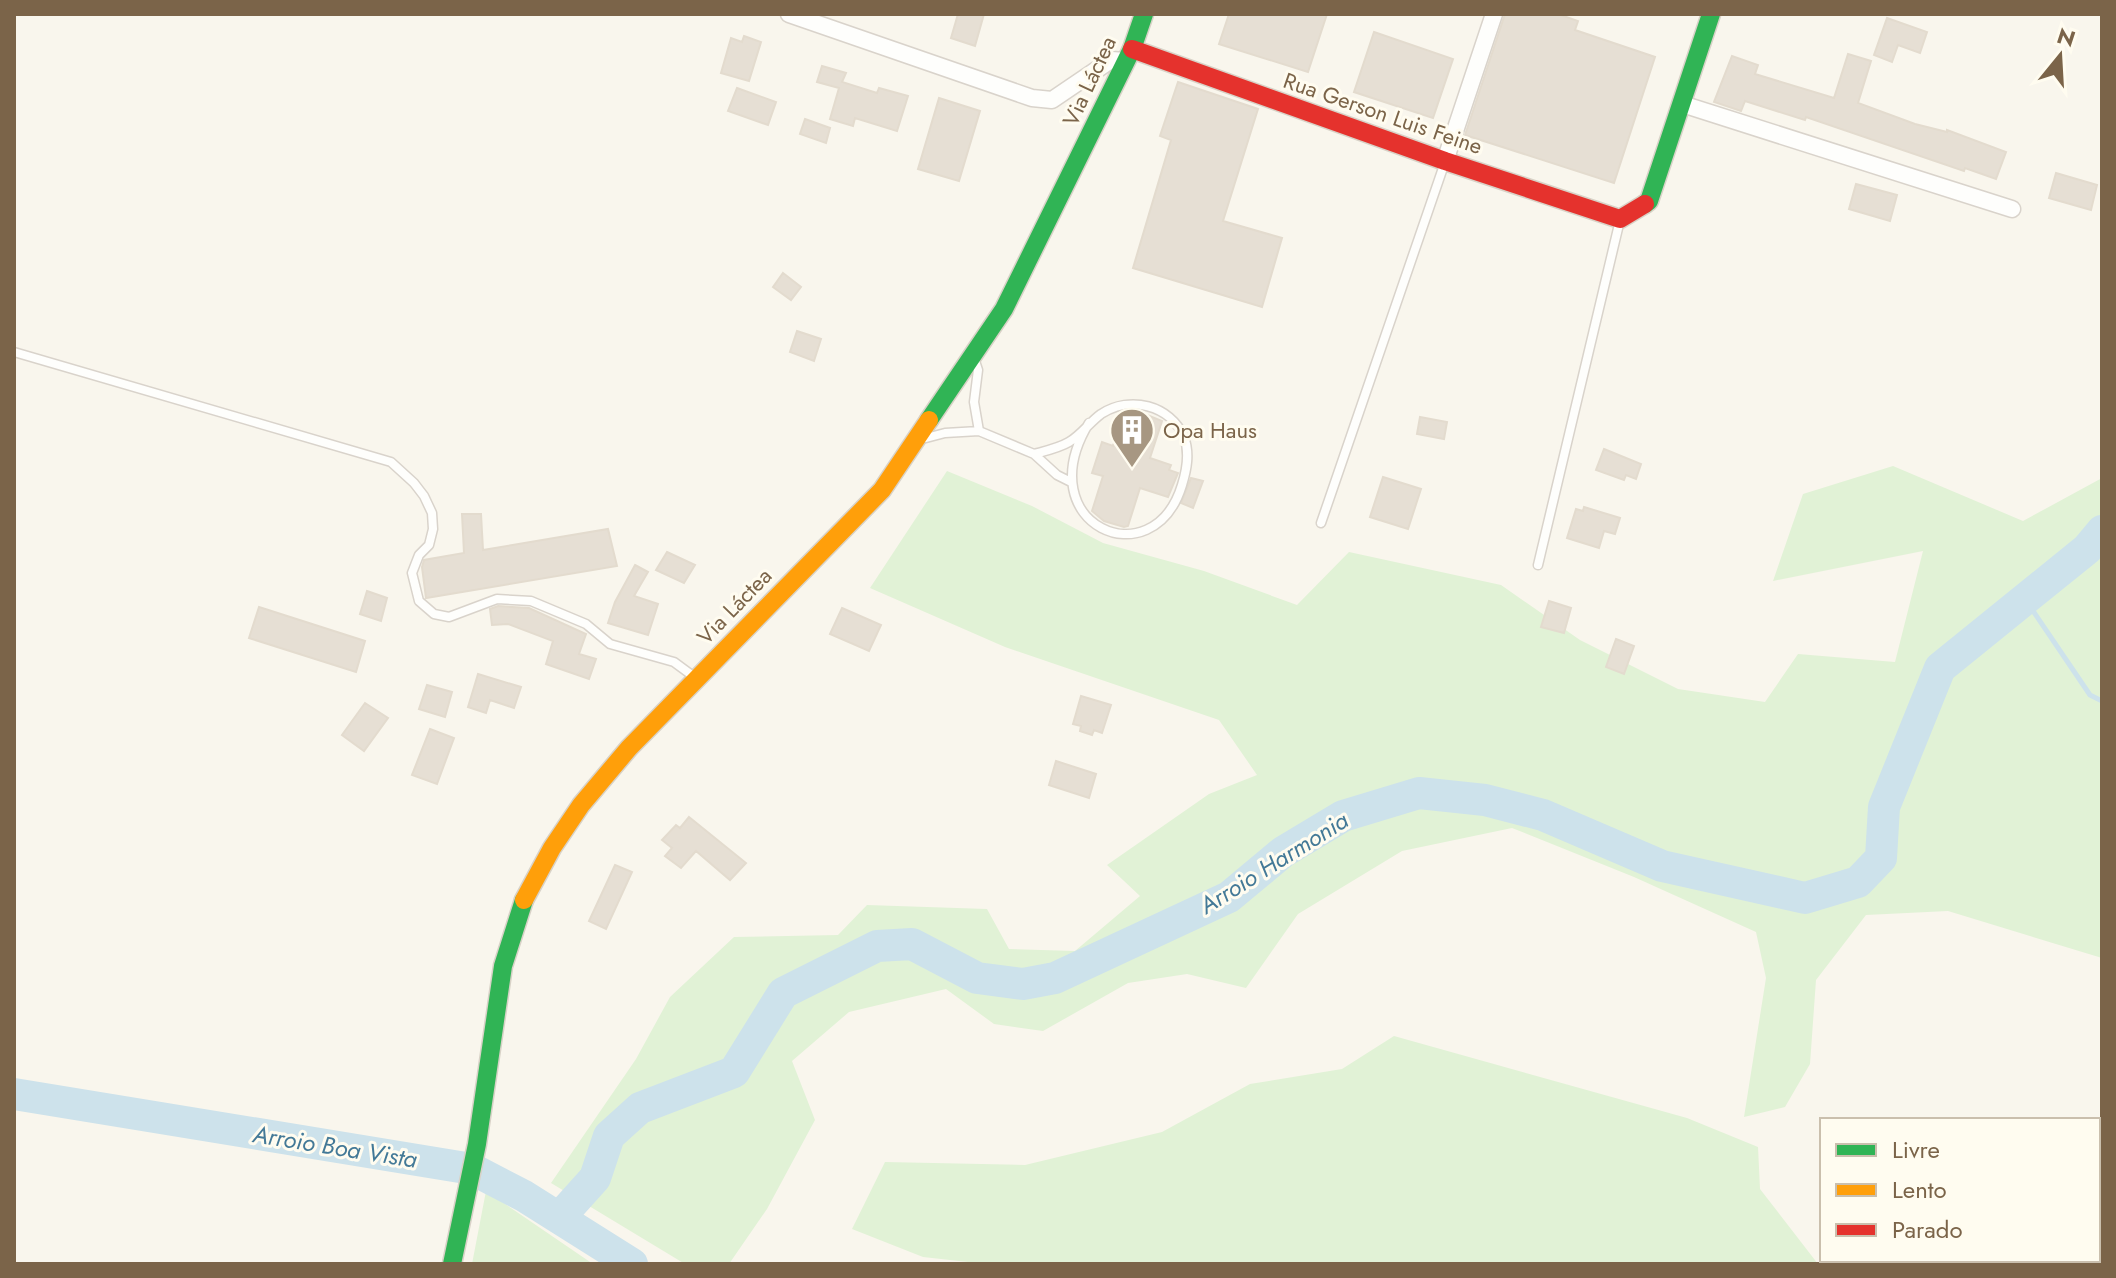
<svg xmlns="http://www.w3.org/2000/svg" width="2116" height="1278" font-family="Jost,sans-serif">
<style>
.green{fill:#e1f2d6}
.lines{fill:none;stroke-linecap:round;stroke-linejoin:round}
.stream{stroke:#cde2eb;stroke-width:5}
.river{stroke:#cde2eb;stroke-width:32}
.building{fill:#e6dfd4;stroke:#e3dbce;stroke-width:2}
.lane-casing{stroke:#d9d3cb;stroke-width:11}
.street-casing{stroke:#d9d3cb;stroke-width:19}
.fast-casing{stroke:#d8d2c7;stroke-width:21}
.slow-casing{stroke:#d8d2c7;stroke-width:21}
.jam-casing{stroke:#d8d2c7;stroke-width:21}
.lane{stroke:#fefefc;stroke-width:8}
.street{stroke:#fefefc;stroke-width:16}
.fast{stroke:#30b455;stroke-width:18}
.slow{stroke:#ff9f0a;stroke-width:18}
.jam{stroke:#e5322d;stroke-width:18}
.labels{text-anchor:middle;stroke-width:6;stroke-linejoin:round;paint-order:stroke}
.street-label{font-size:22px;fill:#7b6449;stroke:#fffcf0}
.poi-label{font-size:22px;fill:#7b6449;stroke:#fffcf0;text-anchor:start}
.water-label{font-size:24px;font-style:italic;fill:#437997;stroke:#fffcf0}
</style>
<rect width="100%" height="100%" fill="#f9f6ed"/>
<path class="green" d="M 1893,466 L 2023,521 L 2102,478 L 2102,958 L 1948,911 L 1866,915 L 1816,980 L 1810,1064 L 1785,1107 L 1744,1117 L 1766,978 L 1756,932 L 1634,877 L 1512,828 L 1402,851 L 1298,914 L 1246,988 L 1187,974 L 1128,983 L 1043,1031 L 994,1024 L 946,989 L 849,1012 L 792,1061 L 815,1120 L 767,1209 L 729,1264 L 685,1264 L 551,1183 L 636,1059 L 670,997 L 734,937 L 838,935 L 867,905 L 987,909 L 1009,949 L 1075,951 L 1140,896 L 1107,865 L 1209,794 L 1257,775 L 1219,720 L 1005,647 L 870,588 L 947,471 L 1032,506 L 1103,543 L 1204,571 L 1297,605 L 1349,552 L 1501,585 L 1580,640 L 1678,689 L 1765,702 L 1798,654 L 1895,662 L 1923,551 L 1773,581 L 1803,494 Z
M 1394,1036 L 1687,1118 L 1758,1147 L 1760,1189 L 1818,1264 L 986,1264 L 923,1257 L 852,1229 L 885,1162 L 1025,1165 L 1162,1132 L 1250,1084 L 1342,1069 Z
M 486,1191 L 593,1264 L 472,1264 Z"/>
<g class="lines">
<path class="stream" d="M 2025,599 L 2090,695 L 2102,701"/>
<path class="river" d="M 14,1094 L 472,1169 L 524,1196 L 632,1264
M 559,1218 L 595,1178 L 609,1136 L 640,1108 L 734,1072 L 783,993 L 877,946 L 912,944 L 977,978 L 1023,984 L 1055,978 L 1229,897 L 1283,852 L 1343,816 L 1419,793 L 1485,800 L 1543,815 L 1662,866 L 1805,898 L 1858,882 L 1881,858 L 1884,807 L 1940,668 L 2087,549 L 2102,531"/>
</g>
<path class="building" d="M 958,14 L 984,14 L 975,46 L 951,38 Z
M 1229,14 L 1327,14 L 1308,72 L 1219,44 Z
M 1505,14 L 1558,14 L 1578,21 L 1575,30 L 1655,57 L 1614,183 L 1465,135 Z
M 1887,18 L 1927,32 L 1920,53 L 1898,45 L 1892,62 L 1874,55 Z
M 1374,32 L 1453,59 L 1433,118 L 1354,92 Z
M 744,36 L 761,42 L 749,81 L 721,73 L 731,38 L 742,42 Z
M 1848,54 L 1871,61 L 1858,103 L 1915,124 L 1947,132 L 1947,130 L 2006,152 L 1996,179 L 1965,168 L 1964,171 L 1806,117 L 1805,120 L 1745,101 L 1741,111 L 1714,102 L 1732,56 L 1758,65 L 1755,74 L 1834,98 Z
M 822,66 L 846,73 L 842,82 L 877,93 L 879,88 L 908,96 L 897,131 L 855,118 L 853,126 L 830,119 L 839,88 L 817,82 Z
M 1178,82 L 1258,109 L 1223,221 L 1282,238 L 1262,307 L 1133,268 L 1171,140 L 1160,136 Z
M 737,88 L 776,102 L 768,125 L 728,111 Z
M 939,98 L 980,111 L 959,181 L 918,169 Z
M 805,119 L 830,128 L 826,143 L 800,134 Z
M 2056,173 L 2097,185 L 2091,210 L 2049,198 Z
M 1856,184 L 1897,195 L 1890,221 L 1849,209 Z
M 783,273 L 801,287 L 791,300 L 773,287 Z
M 797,331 L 821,339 L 814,361 L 790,352 Z
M 1124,412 L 1140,412 L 1162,421 L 1150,458 L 1171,465 L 1169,470 L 1178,473 L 1168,497 L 1140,488 L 1128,526 L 1124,527 L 1104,521 L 1092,511 L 1103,476 L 1092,473 L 1102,442 L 1113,446 Z
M 1420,417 L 1447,422 L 1444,439 L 1417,434 Z
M 1604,449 L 1641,464 L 1636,479 L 1626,475 L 1624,480 L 1596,470 Z
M 1383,477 L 1421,489 L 1408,529 L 1370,517 Z
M 1191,478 L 1203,481 L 1193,508 L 1181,503 Z
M 1584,507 L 1620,518 L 1615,534 L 1604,531 L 1599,548 L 1567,538 L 1576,509 L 1583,511 Z
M 462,514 L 481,514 L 483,550 L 608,529 L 617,566 L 426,598 L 422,567 L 424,560 L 464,553 Z
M 667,552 L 695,565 L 684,583 L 656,570 Z
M 635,565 L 648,572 L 634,596 L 658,604 L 648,635 L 608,623 L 615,602 Z
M 367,591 L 387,598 L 381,621 L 360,614 Z
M 1549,601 L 1571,608 L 1564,633 L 1541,627 Z
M 498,606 L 529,608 L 586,634 L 579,654 L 596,659 L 589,679 L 546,664 L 553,641 L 508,624 L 492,625 L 490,609 Z
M 259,607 L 365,641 L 356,672 L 249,638 Z
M 842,608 L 881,625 L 869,651 L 830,634 Z
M 1616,639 L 1634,646 L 1624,674 L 1606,667 Z
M 478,674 L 521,687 L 514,708 L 490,700 L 486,713 L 468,707 Z
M 427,685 L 452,692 L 445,717 L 419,709 Z
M 1081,696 L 1111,705 L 1102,733 L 1094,730 L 1092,735 L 1080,731 L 1081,726 L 1073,724 Z
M 365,703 L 388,718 L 364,751 L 342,735 Z
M 430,729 L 454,738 L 437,784 L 412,775 Z
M 1056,761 L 1096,774 L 1089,798 L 1049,785 Z
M 689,817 L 746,863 L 730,880 L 696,851 L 681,868 L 665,856 L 672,848 L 662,840 L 676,825 L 680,828 Z
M 615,865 L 632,872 L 606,929 L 589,921 Z"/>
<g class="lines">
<g class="lane-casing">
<path id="lane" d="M 14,352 L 391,462 L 414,483 L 424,496 L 432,513 L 433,529 L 429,545 L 419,555 L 412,573 L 419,601 L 434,614 L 449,617 L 497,599 L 531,601 L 586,624 L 610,644 L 674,662 L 693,676
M 975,361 L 978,370 L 974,402 L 979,431
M 926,438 L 945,433 L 979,431 L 1034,454 L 1057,475 L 1071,482
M 1034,454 C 1045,451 1059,448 1069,442 C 1081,435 1090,422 1101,414 C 1130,395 1170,405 1184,437 C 1190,453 1187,469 1182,485 C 1153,580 1027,525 1089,423
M 1321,523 L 1445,162
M 1538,565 L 1620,220"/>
</g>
<g class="street-casing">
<path id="street" d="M 789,14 L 1032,98 L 1052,100 L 1111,60 L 1126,61
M 1682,104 L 2012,209
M 1445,161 L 1494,14"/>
</g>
<g class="fast-casing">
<path id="fast" d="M 1645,204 L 1649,201 L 1711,14
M 929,420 L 1004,309 L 1132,49 L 1144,14
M 452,1264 L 477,1144 L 503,966 L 524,900"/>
</g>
<g class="slow-casing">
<path id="slow" d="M 524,900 L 552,848 L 581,805 L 629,748 L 882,490 L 929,420"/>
</g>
<g class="jam-casing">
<path id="jam" d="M 1132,49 L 1445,161 L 1620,219 L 1645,204"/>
</g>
<use href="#lane" class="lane"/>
<use href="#street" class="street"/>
<use href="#fast" class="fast"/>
<use href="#slow" class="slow"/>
<use href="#jam" class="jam"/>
</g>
<defs>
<g id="building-pin" transform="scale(2.3)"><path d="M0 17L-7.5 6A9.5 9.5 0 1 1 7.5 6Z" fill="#a79782" stroke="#fffcf0"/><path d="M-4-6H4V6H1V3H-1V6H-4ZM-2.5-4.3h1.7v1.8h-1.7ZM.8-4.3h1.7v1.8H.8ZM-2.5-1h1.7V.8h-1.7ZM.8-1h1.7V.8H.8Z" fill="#fff"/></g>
</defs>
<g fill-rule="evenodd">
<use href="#building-pin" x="1132" y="430"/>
</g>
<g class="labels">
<g class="street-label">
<text transform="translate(1089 81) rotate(-65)" y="8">Via Láctea</text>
<text transform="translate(1383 113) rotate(19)" y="8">Rua Gerson Luis Feine</text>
<text transform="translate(734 606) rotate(-46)" y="8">Via Láctea</text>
</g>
<g class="poi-label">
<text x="1163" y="438">Opa Haus</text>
</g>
<g class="water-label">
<text transform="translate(1274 863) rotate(-32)" y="8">Arroio Harmonia</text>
<text transform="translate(335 1147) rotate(9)" y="8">Arroio Boa Vista</text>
</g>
</g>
<rect width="2116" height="1278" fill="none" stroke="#7b6449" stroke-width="32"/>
<rect x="1820" y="1118" width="280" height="144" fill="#fffcf0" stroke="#cabfad" stroke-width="2"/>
<rect x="1836" y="1144" width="40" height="12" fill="#30b455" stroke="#cabfad" stroke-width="2"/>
<text x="1892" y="1158" font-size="24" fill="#7b6449">Livre</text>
<rect x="1836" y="1184" width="40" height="12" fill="#ff9f0a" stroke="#cabfad" stroke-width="2"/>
<text x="1892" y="1198" font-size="24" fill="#7b6449">Lento</text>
<rect x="1836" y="1224" width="40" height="12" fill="#e5322d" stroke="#cabfad" stroke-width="2"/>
<text x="1892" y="1238" font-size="24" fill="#7b6449">Parado</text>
<g transform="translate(2060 56) rotate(18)" stroke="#fffcf0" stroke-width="6" paint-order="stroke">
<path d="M0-6L14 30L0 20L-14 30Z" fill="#7b6449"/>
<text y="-12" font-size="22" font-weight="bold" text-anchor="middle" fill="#7b6449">N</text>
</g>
</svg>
